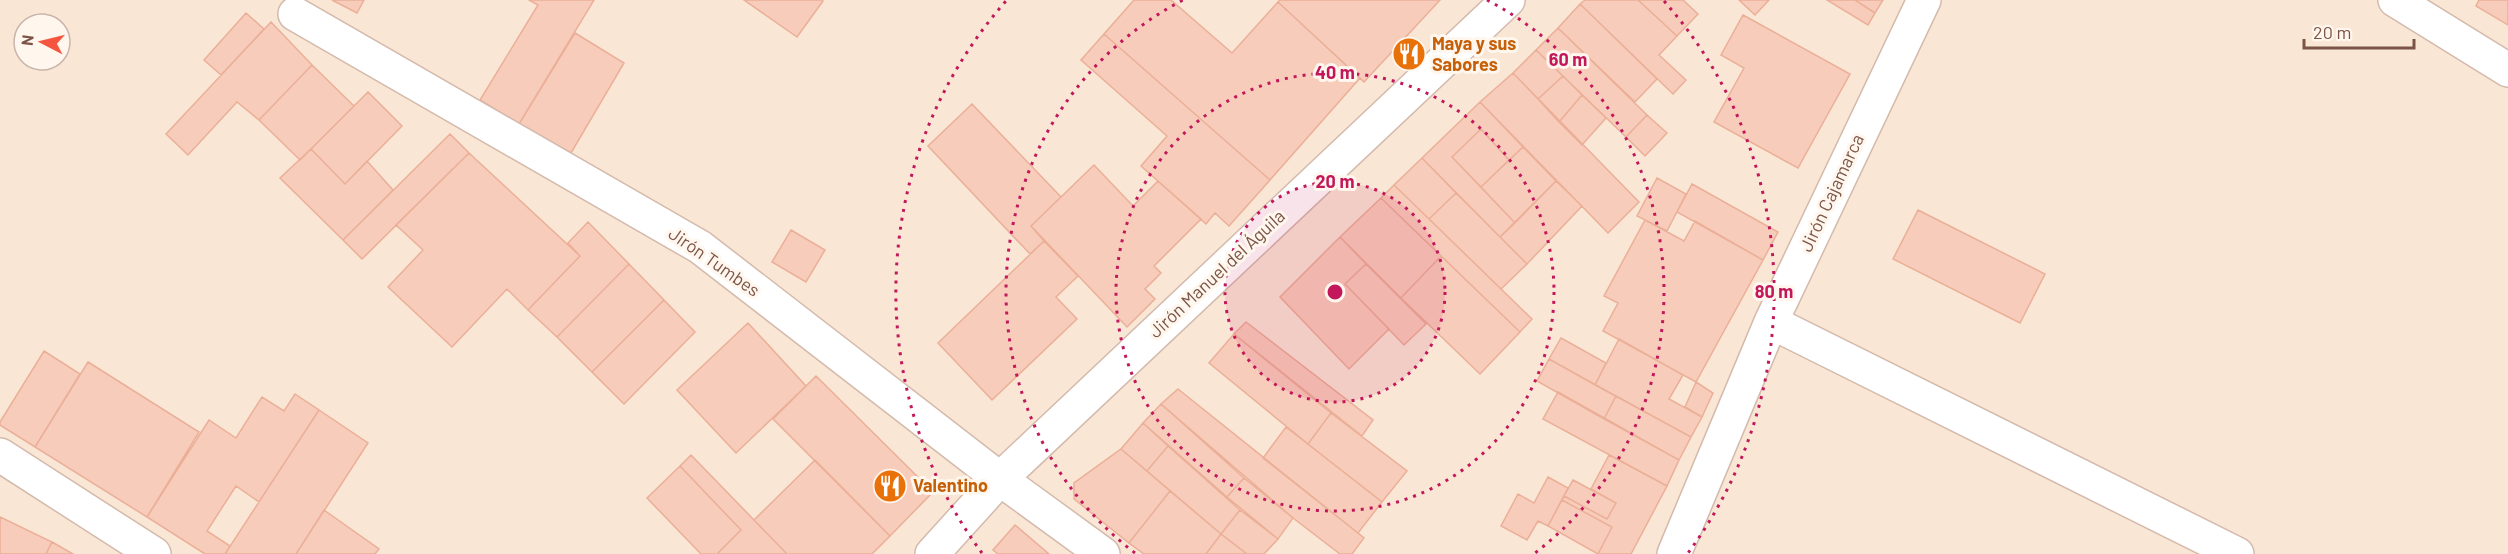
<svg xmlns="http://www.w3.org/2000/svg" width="2508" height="554" font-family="Barlow,sans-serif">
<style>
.residential{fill:#f9e6d5;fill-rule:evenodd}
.building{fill:#f7ccba;stroke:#ebaf98;stroke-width:1.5}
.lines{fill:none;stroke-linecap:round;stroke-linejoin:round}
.minor-casing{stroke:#d4baac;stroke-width:36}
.minor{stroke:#fff;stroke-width:33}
.ring{fill:none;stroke:#c2185b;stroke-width:3;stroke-dasharray:3 6}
.labels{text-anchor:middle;stroke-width:6;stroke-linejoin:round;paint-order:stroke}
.food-label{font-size:18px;font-weight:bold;fill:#c56008;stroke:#fff6ed;text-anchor:start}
.street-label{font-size:18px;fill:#7b5447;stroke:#fff6ed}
.centre{fill:#c2185b;stroke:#fff6ed;stroke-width:3}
.ring-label{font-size:18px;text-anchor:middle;font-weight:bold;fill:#c2185b;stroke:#fff6ed;stroke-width:6;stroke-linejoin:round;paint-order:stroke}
</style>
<rect width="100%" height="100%" fill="#fef2e5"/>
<path class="residential" d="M 0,0 L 2508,0 L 2508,554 L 0,554 ZM 24,24 L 60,24 L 60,60 L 24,60 Z"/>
<path class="building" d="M 332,0 L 364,0 L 357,13 Z
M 529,0 L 594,0 L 519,124 L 480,100 L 538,5 Z
M 744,0 L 822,0 L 823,1 L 797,37 Z
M 1134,0 L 1171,0 L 1232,53 L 1278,2 L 1360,78 L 1270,180 L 1104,34 Z
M 1280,0 L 1440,0 L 1364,82 L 1278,2 Z
M 1585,0 L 1638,0 L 1677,36 L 1659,55 L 1686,80 L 1673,94 L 1580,4 Z
M 1638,0 L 1683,0 L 1698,14 L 1677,36 Z
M 1739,0 L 1769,0 L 1755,15 Z
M 1827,0 L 1855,0 L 1875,13 L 1868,25 Z
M 1855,0 L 1883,0 L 1875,13 Z
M 2479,0 L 2508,0 L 2508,25 L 2476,6 Z
M 1580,4 L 1657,79 L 1635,102 L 1558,28 Z
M 246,13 L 264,29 L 221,75 L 204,60 Z
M 1743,15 L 1850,74 L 1798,168 L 1714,122 L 1744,68 L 1721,55 Z
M 271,22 L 312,65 L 259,120 L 237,102 L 188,155 L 166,134 Z
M 1558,28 L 1647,115 L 1626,137 L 1536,50 Z
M 575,33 L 624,63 L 571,153 L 519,124 Z
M 1104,34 L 1270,180 L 1229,226 L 1215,213 L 1206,224 L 1141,166 L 1167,136 L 1081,60 Z
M 1536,50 L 1563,76 L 1538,99 L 1513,73 Z
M 312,65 L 354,106 L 300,160 L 259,120 Z
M 1513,73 L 1639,202 L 1608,233 L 1480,102 Z
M 1563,76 L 1582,95 L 1559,122 L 1538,99 Z
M 368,92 L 402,126 L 345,184 L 311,149 Z
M 1582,95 L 1606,118 L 1582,145 L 1559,122 Z
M 1480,102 L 1523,147 L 1509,160 L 1481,129 L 1452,157 L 1515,223 L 1500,237 L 1422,158 Z
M 972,104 L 1061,197 L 1031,226 L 1044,241 L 1030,254 L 928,146 Z
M 1647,115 L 1667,133 L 1645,156 L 1626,137 Z
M 1481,129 L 1509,160 L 1481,187 L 1452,157 Z
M 450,134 L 469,153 L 362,259 L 343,240 Z
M 1523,147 L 1556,181 L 1515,223 L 1481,187 Z
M 311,149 L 345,184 L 367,161 L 393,190 L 343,240 L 280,178 Z
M 469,153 L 580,256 L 528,310 L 507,289 L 452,347 L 388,287 L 423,250 L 396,225 Z
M 1422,158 L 1456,193 L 1429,219 L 1394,185 Z
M 1094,165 L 1133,206 L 1158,181 L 1201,219 L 1154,266 L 1161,273 L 1145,289 L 1155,299 L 1127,327 L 1031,226 Z
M 1657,178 L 1686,194 L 1667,231 L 1637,216 Z
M 1556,181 L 1582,206 L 1527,264 L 1500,237 Z
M 1692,184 L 1778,232 L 1763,260 L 1677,212 Z
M 1394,185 L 1532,319 L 1520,332 L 1381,198 Z
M 1456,193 L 1527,264 L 1501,289 L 1429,219 Z
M 1381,198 L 1441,256 L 1401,298 L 1340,237 Z
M 1918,210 L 2045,274 L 2020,323 L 1893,259 Z
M 1645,220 L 1684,241 L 1695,221 L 1763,260 L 1696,382 L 1603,331 L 1618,303 L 1604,296 Z
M 588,222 L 629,264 L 557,337 L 528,310 L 580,256 L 568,243 Z
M 791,230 L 825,250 L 806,282 L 772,262 Z
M 1340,237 L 1366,264 L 1345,284 L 1389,329 L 1349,369 L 1280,297 Z
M 1044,241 L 1078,276 L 1056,297 L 1077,319 L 992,400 L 938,343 Z
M 1441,256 L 1520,332 L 1480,374 L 1401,298 Z
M 629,264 L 664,300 L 592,372 L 557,337 Z
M 1366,264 L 1426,324 L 1404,345 L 1345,284 Z
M 664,300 L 695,332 L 624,404 L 592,372 Z
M 1246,322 L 1373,420 L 1362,436 L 1234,334 Z
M 748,323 L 806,386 L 736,453 L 677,390 Z
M 1234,334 L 1331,413 L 1308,444 L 1209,363 Z
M 1561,338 L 1606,363 L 1595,385 L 1549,359 Z
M 1619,339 L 1683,375 L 1669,399 L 1702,417 L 1691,437 L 1595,385 Z
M 44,351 L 80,374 L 35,447 L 0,425 L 0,422 Z
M 1549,359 L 1616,396 L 1604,419 L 1537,381 Z
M 88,362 L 199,432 L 147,517 L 35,447 Z
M 816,376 L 933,492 L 890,536 L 773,419 Z
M 1696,382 L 1713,393 L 1702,417 L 1685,407 Z
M 1178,389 L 1364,538 L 1352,554 L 1340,554 L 1293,518 L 1161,404 Z
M 1558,392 L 1679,460 L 1667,486 L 1543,419 Z
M 295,394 L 319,410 L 259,502 L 236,486 L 207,531 L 230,546 L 225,554 L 205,554 L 147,517 L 209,420 L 236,438 L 262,397 L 284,411 Z
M 1616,396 L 1691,437 L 1679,460 L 1604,419 Z
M 1161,404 L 1244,478 L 1227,497 L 1143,423 Z
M 319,410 L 368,443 L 296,554 L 225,554 Z
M 1331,413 L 1407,471 L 1382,502 L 1308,444 Z
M 1143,423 L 1168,446 L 1147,471 L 1121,449 Z
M 1286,427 L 1382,502 L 1358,533 L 1263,458 Z
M 1168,446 L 1240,510 L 1221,534 L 1147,471 Z
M 1121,449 L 1170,491 L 1129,543 L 1074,499 L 1074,483 Z
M 691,455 L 754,520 L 787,554 L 717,554 L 741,530 L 680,466 Z
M 1609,455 L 1667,486 L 1631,554 L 1598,554 L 1612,527 L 1562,500 L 1564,496 L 1607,519 L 1616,503 L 1591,489 Z
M 815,460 L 890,536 L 872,554 L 787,554 L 754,520 Z
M 680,466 L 741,530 L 717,554 L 701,554 L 647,498 Z
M 1548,477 L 1568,488 L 1548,526 L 1538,521 L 1527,540 L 1501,526 L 1518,494 L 1534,503 Z
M 1244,478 L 1293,518 L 1278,539 L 1227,497 Z
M 1573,480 L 1616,503 L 1607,519 L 1564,496 Z
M 1170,491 L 1221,534 L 1206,554 L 1144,554 L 1129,543 Z
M 1562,500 L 1612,527 L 1598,554 L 1548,526 Z
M 324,510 L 379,549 L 375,554 L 296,554 Z
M 1240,510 L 1278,539 L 1264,554 L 1247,554 L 1221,534 Z
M 0,517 L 52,542 L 46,554 L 0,554 Z
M 1015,525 L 1049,554 L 998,554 L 993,550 Z
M 1221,534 L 1247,554 L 1206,554 Z
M 52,542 L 73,554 L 46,554 Z"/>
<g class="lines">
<g class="minor-casing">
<path id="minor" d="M 2395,0 L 2508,70
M 295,14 L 700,247 L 1000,479 L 1103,554
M 1771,322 L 2237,554
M 0,455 L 154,554
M 932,554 L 1000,479 L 1508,0
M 1674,554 L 1771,322 L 1924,0"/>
</g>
<use href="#minor" class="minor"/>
</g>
<circle cx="1335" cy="292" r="110" fill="#c2185b" fill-opacity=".12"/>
<g class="ring">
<circle cx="1335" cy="292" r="110"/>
<circle cx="1335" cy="292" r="219"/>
<path d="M1135 553A329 329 0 0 1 1183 0M1487 0A329 329 0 0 1 1535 553"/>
<path d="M982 553A439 439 0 0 1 1006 1M1664 1A439 439 0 0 1 1688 553"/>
</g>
<defs>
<g id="restaurant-disc" transform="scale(1.725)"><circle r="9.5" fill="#e8710a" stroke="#fff6ed"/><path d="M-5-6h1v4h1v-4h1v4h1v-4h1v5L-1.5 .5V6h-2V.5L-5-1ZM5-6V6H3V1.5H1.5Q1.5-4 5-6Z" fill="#fff"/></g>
</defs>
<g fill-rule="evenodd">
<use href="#restaurant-disc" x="1409" y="54"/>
<use href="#restaurant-disc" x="890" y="486"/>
</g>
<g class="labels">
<g class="food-label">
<text x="1432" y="50">Maya y sus<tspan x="1432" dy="21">Sabores</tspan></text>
<text x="913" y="492">Valentino</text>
</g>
<g class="street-label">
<text transform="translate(1832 193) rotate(-65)" y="6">Jirón Cajamarca</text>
<text transform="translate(714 262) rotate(35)" y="6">Jirón Tumbes</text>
<text transform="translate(1217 274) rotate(-43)" y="6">Jirón Manuel del Águila</text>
</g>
</g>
<circle cx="1335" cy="292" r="9" class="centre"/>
<g class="ring-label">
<text x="1568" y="66">60 m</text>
<text x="1335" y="79">40 m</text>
<text x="1335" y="188">20 m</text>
<text x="1774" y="298">80 m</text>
</g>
<g transform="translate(42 42) rotate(277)"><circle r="28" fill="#fff6ed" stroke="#cab5ab" stroke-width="1.5"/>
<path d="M0-4.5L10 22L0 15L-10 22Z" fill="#f5543e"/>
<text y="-9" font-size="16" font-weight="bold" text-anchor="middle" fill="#7b5447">N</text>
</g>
<path d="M2304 39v9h110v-9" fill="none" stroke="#7b5447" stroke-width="3"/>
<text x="2313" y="39" font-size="18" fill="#7b5447" stroke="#fff6ed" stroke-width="4.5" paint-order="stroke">20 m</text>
</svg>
